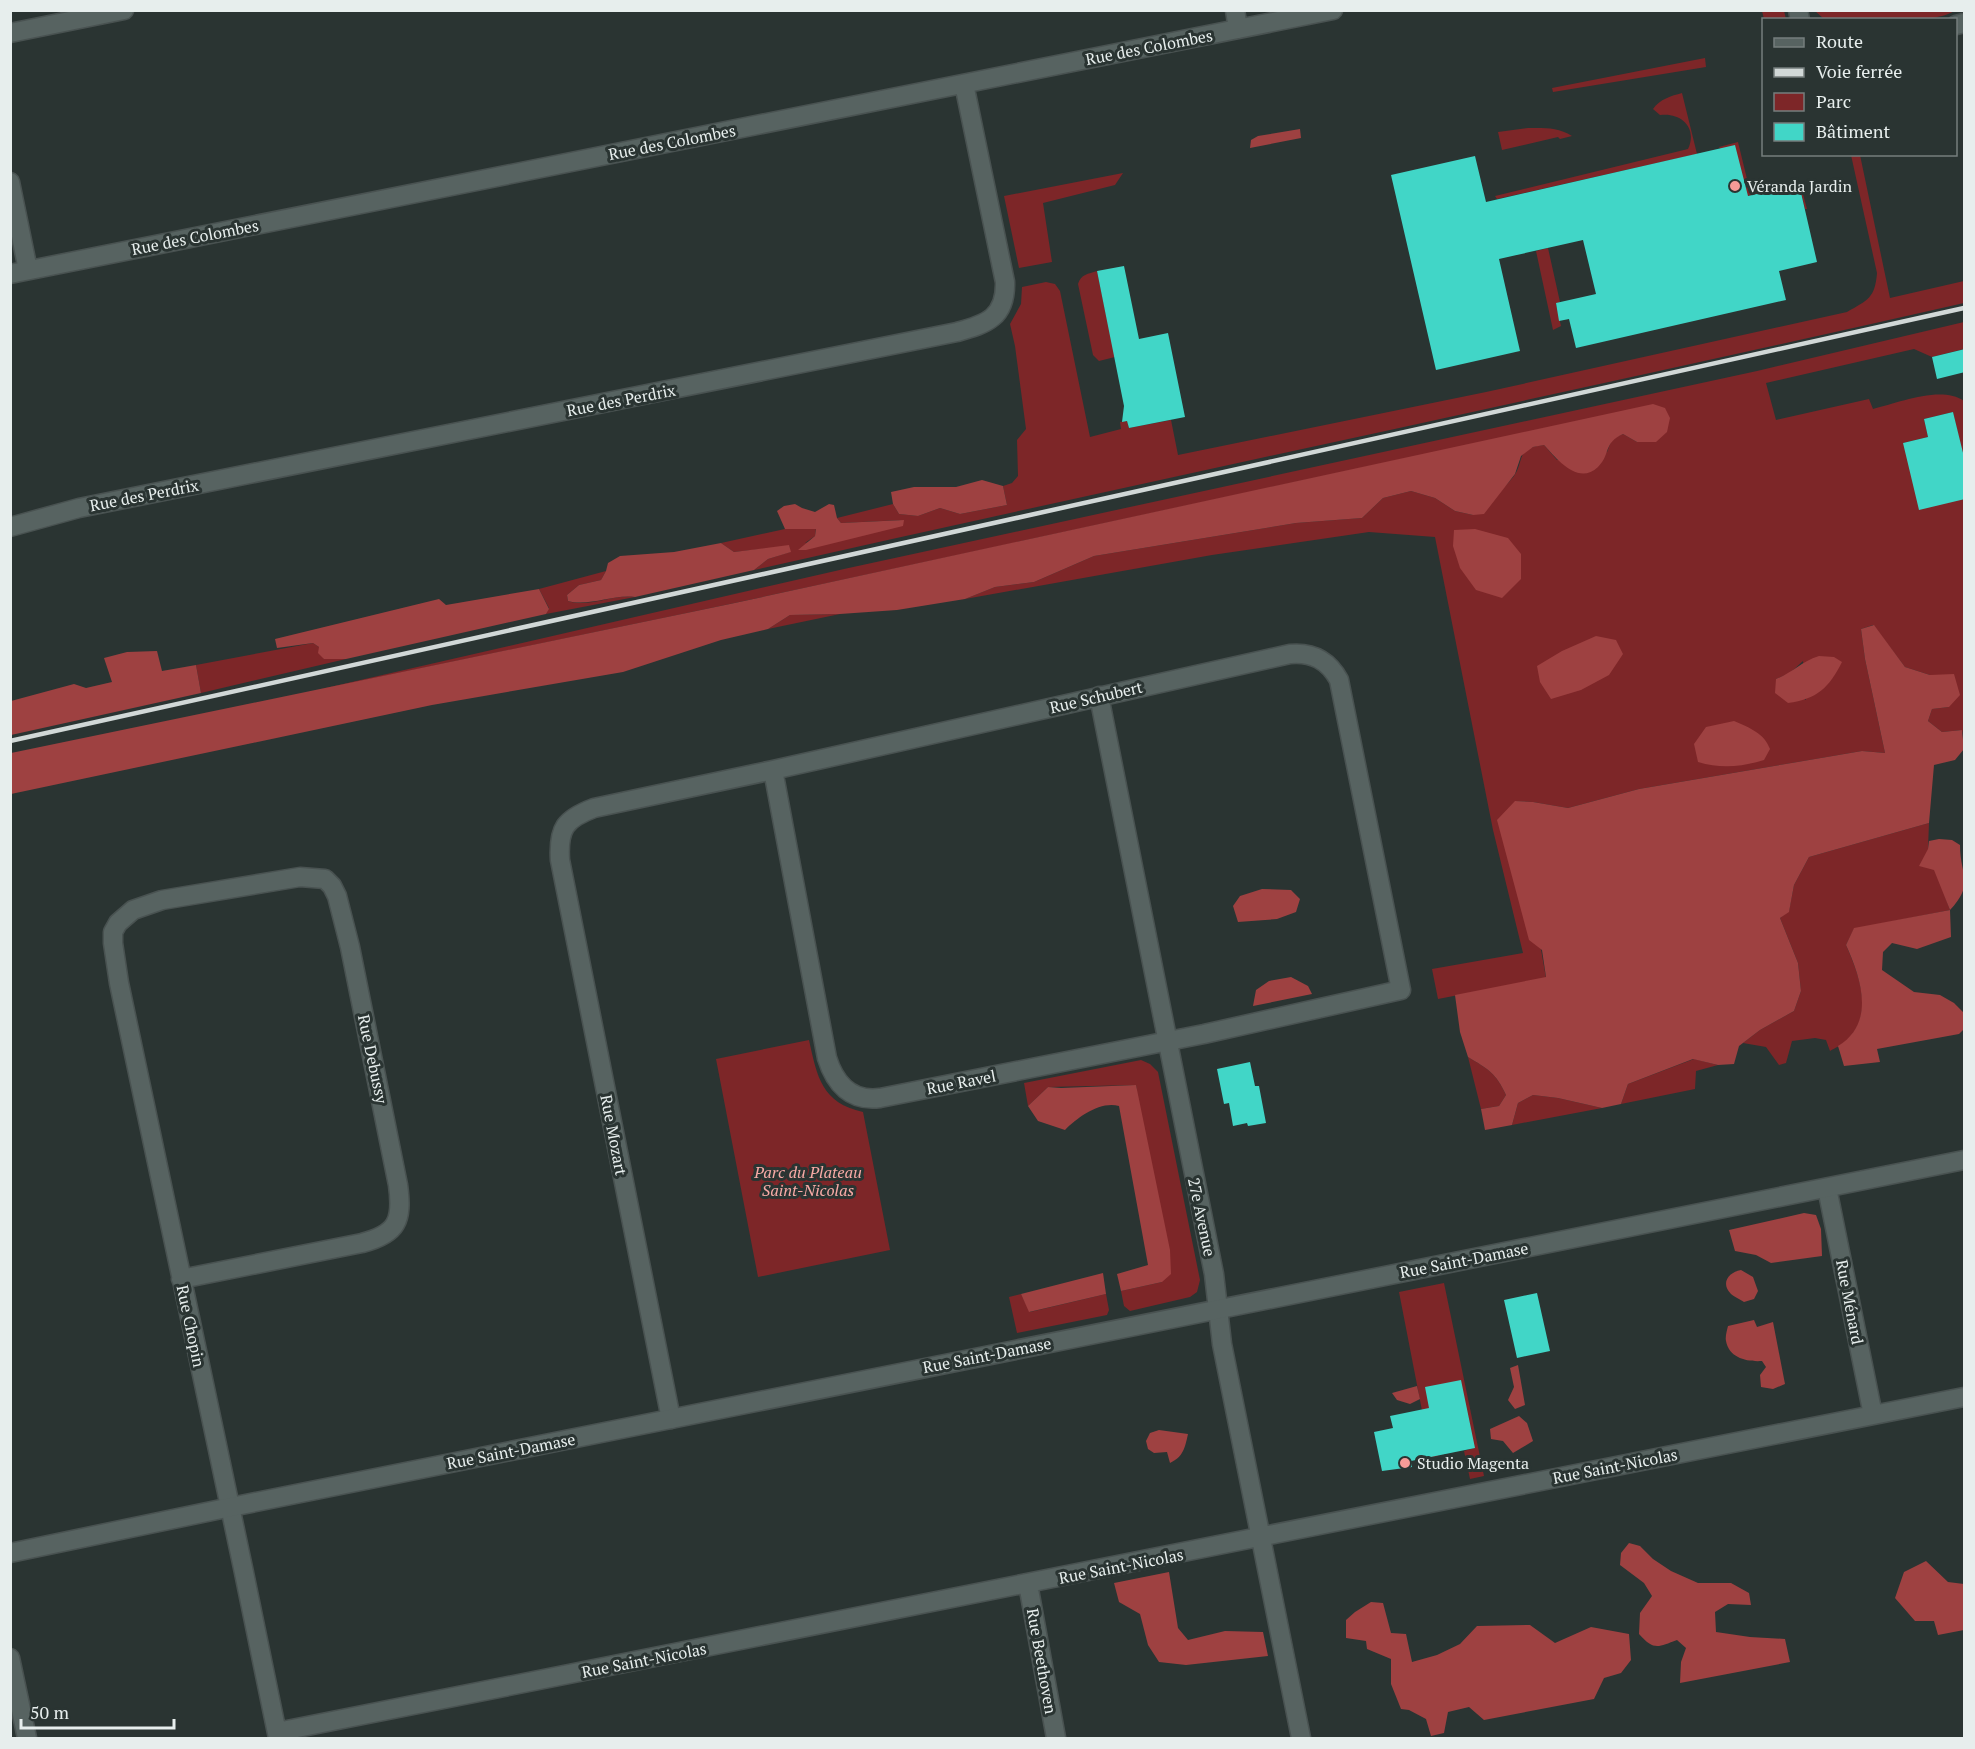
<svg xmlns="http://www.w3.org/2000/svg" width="1975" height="1749" font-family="'PT Serif',serif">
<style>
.green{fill:#7d2628;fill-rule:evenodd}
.forest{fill:#9e4141}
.building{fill:#41d6c7}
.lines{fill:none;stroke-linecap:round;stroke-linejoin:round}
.minor-casing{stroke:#495251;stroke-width:21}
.tertiary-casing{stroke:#495251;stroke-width:21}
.minor{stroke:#576361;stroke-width:18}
.tertiary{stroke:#576361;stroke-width:18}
.rail{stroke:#d1d8d7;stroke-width:4.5}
.poi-dot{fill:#f59b97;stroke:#2a3432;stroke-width:2}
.labels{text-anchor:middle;stroke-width:6;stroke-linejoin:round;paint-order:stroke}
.street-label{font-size:16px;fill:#e7eeed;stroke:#2a3432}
.poi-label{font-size:16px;fill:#e7eeed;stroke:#2a3432;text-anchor:start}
.park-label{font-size:16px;font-style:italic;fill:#f8aaa6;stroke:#2a3432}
</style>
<rect width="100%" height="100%" fill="#2a3432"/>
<path class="green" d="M 1762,11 L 1784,11 L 1786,19 L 1764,19 Z
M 1815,11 L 1954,11 C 1931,26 1854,20 1824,19 Z
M 1705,58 L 1706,67 L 1553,92 L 1552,88 Z
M 1682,93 L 1697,154 L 1497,199 L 1495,196 L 1688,149 C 1698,128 1681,112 1660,115 L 1653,109 C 1660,99 1671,96 1682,93 Z
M 1528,128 C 1544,128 1558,127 1572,136 L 1560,139 L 1558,137 L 1502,150 L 1498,132 Z
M 1738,142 L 1747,179 L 1743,180 L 1719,147 Z
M 1851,155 L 1860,155 L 1890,298 L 1964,281 L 1964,303 C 1562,394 1157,479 754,570 L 768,559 L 790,552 L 789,546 L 734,552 L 721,543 L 785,529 L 816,528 L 815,536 L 805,543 L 903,520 L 841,523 L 837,518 L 893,504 L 899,514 L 918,516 L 940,508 L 960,514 L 1007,505 L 1003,486 L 1012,483 L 1018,476 L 1017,440 L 1026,429 L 1015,346 L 1010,324 L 1021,304 L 1022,287 L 1046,282 L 1055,284 L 1060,291 L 1090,437 L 1121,429 L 1120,422 L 1127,421 L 1129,428 L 1171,420 L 1178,455 L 1486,392 L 1847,312 C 1868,300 1875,298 1877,273 Z
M 1123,173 L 1115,185 L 1043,203 L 1052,262 L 1019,268 L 1004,196 Z
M 1798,182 L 1800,183 L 1807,209 L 1805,209 L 1799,184 L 1747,196 L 1745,188 L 1748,187 L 1749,193 Z
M 1548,248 L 1560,302 L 1556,304 L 1561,326 L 1553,330 L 1536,251 Z
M 1097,271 L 1115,357 L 1099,361 L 1093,355 L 1078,284 C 1081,274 1088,274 1097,271 Z
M 1964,322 L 1964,349 L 1932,357 L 1914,349 L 1766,383 L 1776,420 L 1869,399 L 1873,409 C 1898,403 1941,385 1964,401 L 1964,461 L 1953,412 L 1924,419 L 1928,437 L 1903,443 L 1964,499 L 1964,738 L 1962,730 L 1942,732 L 1928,721 L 1932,709 L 1949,707 L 1930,675 L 1905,667 L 1873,625 L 1861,629 L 1865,659 L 1885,753 L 1862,751 L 1639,789 L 1568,808 L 1533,802 L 1515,801 L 1546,978 L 1438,999 L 1432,969 L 1523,953 L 1493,830 L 1435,537 L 1369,532 L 1212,555 L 965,599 L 995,587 L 1034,582 L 1094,556 L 1296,523 L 1362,518 L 1383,498 L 1411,491 L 1435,498 L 1455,511 L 1473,515 C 1486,503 1503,490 1514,476 C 1525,460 1515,448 1544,445 L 1557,460 L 1607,452 L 1612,439 L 1623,434 L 1637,442 L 1653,405 L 730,604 L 317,690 L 844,569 L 1757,371 ZM 1803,661 L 1806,700 L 1776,679 L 1790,673 Z
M 606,571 L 601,580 L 579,585 L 567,595 L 568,601 C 589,608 613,594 635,597 L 546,614 L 549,608 L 539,589 Z
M 840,614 L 768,629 L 790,615 Z
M 313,643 L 319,647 L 324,659 L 346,659 L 201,693 L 196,665 Z
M 1929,823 L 1928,849 L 1950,910 L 1854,929 L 1846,945 C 1859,975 1875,1015 1846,1041 C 1842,1045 1835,1048 1830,1051 L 1826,1040 L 1815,1038 L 1792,1041 L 1786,1063 L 1779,1065 L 1766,1047 L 1743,1043 L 1760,1030 L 1794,1011 L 1801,991 L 1798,963 L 1780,918 L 1789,911 L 1794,885 L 1809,857 Z
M 809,1040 C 817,1077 822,1103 863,1112 L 890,1250 L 758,1277 L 716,1059 Z
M 1468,1057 C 1488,1069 1496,1073 1506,1095 L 1499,1106 L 1481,1109 Z
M 1694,1059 L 1718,1065 L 1696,1071 L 1695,1089 L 1621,1104 L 1628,1084 Z
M 1141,1060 L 1150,1064 L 1158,1072 L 1200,1280 L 1197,1292 L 1190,1297 L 1130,1311 L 1124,1306 L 1121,1291 L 1162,1282 L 1136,1085 L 1048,1087 L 1028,1106 L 1024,1083 Z
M 1533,1095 L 1558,1098 L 1602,1108 L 1512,1125 L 1518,1103 Z
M 1444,1283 L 1484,1476 L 1470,1479 L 1464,1451 L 1474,1448 L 1437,1452 L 1438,1456 L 1431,1457 L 1399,1292 Z
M 1021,1294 L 1030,1312 L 1106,1294 L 1109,1310 L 1107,1315 L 1017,1333 L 1009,1297 Z"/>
<path class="forest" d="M 1300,129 L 1301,138 L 1250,148 L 1251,140 L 1258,136 Z
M 1653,404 L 1665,408 L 1670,418 L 1667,432 L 1656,442 L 1637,442 L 1623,434 C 1603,443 1611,454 1598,467 C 1578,486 1557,459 1544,445 L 1533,447 L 1521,456 L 1515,474 L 1484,514 L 1473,515 L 1455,511 L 1435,498 L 1411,491 L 1383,498 L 1362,518 L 1296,523 L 1094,556 L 1034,582 L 995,587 L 965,599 L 897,610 L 840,614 L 790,615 L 768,629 L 721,640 L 623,672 L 432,705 L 11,794 L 11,753 L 730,604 Z
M 982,480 L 1003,486 L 1007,505 L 960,514 L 940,508 L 918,516 L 899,514 L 893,504 L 891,492 L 914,487 L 956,487 Z
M 795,504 L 802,508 L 815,512 L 829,504 L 834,505 L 837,518 L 841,523 L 904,520 L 903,526 L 806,550 L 798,550 L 815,536 L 816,529 L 785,529 L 777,511 L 784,506 Z
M 1475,529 L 1508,538 L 1521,554 L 1521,579 L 1502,598 L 1476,590 L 1460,568 L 1453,546 L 1454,530 Z
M 721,543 L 734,552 L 789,545 L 791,552 L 768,559 L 754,570 L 635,597 C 613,594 589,607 568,601 L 567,595 L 579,585 L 601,580 L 606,571 L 608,563 L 620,556 L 674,552 Z
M 539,589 L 549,609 L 546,614 L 346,659 L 324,659 L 318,653 L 319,647 L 313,643 L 277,648 L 275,639 L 439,599 L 446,605 Z
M 1874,625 L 1905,667 L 1930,675 L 1954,674 L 1960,695 L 1949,707 L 1932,709 L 1928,721 L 1942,732 L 1962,730 L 1964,749 L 1955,760 L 1934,765 L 1929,823 L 1809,857 L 1794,885 L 1789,912 L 1780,918 L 1798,963 L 1801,991 L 1794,1011 L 1760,1030 L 1739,1046 L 1734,1064 L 1718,1065 L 1693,1059 L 1628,1084 L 1621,1104 L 1602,1108 L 1558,1098 L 1533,1095 L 1518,1103 L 1512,1125 L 1485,1130 L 1481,1109 L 1499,1106 L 1506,1095 C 1496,1073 1488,1069 1468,1057 L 1460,1032 L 1455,995 L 1546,977 L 1542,950 L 1529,940 L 1497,820 L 1515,801 L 1533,802 L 1568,808 L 1639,789 L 1862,751 L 1885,753 L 1865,659 L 1861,629 Z
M 1596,636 L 1616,640 L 1623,654 L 1609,675 L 1581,690 L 1551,699 L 1540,682 L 1537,666 L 1562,651 Z
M 157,651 L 162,671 L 196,665 L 201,693 L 11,735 L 11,701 L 74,684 L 86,688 L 112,682 L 104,658 L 127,652 Z
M 1819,656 L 1834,657 L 1842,662 C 1829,688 1817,699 1788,703 L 1775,693 L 1776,679 C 1794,672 1800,662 1819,656 Z
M 1734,721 C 1750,728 1764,733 1770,749 L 1764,760 C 1741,767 1721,769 1698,762 L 1694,744 L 1706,727 Z
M 1939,839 L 1952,840 L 1960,845 C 1960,876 1975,883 1950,910 L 1951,937 L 1917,949 L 1892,943 L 1883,952 L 1882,970 L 1914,992 L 1940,995 L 1954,1003 L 1964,1013 L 1964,1029 L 1959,1034 L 1877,1049 L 1880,1062 L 1844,1066 L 1838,1046 C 1876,1023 1861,978 1846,945 L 1854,928 L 1950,910 L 1934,870 L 1919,866 L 1928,849 L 1929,841 Z
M 1262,889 L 1291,890 L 1300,899 L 1296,912 L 1277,919 L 1238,922 L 1233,906 L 1240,896 Z
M 1291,977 L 1308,986 L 1312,994 L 1253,1006 L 1256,990 L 1269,981 Z
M 1136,1085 L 1170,1250 L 1171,1274 L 1162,1282 L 1121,1291 L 1117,1274 L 1148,1265 L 1119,1106 C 1100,1101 1078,1117 1065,1130 L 1038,1121 L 1028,1106 L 1048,1087 L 1061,1088 Z
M 1804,1213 L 1816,1215 L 1821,1229 L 1822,1256 L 1771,1263 L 1756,1255 L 1735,1251 L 1729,1230 Z
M 1741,1270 L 1753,1277 L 1758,1291 L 1754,1299 L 1744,1302 C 1740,1299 1734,1297 1731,1294 C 1720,1283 1729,1272 1741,1270 Z
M 1103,1273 L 1106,1294 L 1029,1312 L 1021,1294 Z
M 1754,1320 L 1757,1327 L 1773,1322 L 1785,1384 L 1773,1389 L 1761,1387 L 1760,1375 L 1766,1367 L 1762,1361 C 1747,1362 1729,1358 1726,1341 C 1725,1337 1727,1330 1728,1326 Z
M 1518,1365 L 1525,1405 L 1515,1409 L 1508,1400 L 1514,1387 L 1510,1368 Z
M 1417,1386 L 1420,1399 L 1410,1404 L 1397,1400 L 1392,1393 Z
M 1519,1416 L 1527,1423 L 1533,1441 L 1513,1453 L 1503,1441 L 1491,1439 L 1490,1429 Z
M 1159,1430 L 1188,1434 C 1185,1448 1183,1457 1170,1463 L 1167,1452 L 1154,1453 L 1148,1449 L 1146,1441 L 1150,1433 Z
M 1629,1543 L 1640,1546 L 1653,1559 L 1671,1571 L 1698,1583 L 1731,1583 L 1749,1593 L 1751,1605 L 1728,1604 L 1715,1612 L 1716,1632 L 1750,1637 L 1785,1639 L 1790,1662 L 1680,1683 L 1681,1662 L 1686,1648 L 1677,1640 C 1658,1647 1654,1651 1639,1634 L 1640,1613 L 1652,1596 L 1644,1583 L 1620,1565 L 1621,1553 Z
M 1926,1561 L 1948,1582 L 1964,1584 L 1964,1630 L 1938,1635 L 1934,1621 L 1915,1621 L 1895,1598 L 1904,1572 Z
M 1169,1572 L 1178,1628 L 1188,1640 L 1225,1631 L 1263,1632 L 1268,1656 L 1186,1665 L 1159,1662 L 1148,1645 L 1140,1614 L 1119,1602 L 1114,1583 Z
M 1371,1602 L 1383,1603 L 1391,1633 L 1406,1634 L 1412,1662 L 1437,1655 L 1460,1644 L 1477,1626 L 1530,1625 L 1555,1643 L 1591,1627 L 1629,1634 L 1631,1660 L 1621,1673 L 1604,1678 L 1594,1699 L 1484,1720 L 1469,1707 L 1448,1712 L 1444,1733 L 1431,1736 L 1426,1719 L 1409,1710 L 1401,1709 L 1391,1684 L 1391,1659 L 1367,1649 L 1366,1641 L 1346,1638 L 1346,1620 L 1355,1612 Z"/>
<path class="building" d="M 1735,145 L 1748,196 L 1799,184 L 1817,262 L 1779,271 L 1786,300 L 1576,348 L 1569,319 L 1559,321 L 1556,303 L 1596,294 L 1583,240 L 1499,259 L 1520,351 L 1436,370 L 1391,175 L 1475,156 L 1486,202 Z
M 1124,266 L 1139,339 L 1168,333 L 1185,417 L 1129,428 L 1127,421 L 1122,422 L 1124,406 L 1097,271 Z
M 1965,349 L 1965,372 L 1937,379 L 1932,357 Z
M 1953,412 L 1965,461 L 1965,499 L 1919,510 L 1903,443 L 1928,437 L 1924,419 Z
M 1250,1062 L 1255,1086 L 1259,1086 L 1266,1123 L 1248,1126 L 1247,1123 L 1233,1126 L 1229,1103 L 1224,1104 L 1217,1069 Z
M 1537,1293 L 1550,1351 L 1517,1358 L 1504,1300 Z
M 1461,1380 L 1475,1448 L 1411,1461 L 1412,1467 L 1382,1471 L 1374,1432 L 1393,1428 L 1390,1416 L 1429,1408 L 1425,1387 Z"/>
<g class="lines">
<g class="minor-casing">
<path id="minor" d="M 1235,10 L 1238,29
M 1798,10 L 1800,20
M 1956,25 L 1964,23
M 10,33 L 124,10
M 10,182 L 28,270
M 10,274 L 1333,10
M 10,527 L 79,508 L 957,332 C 987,324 1006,317 1005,282 L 964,84
M 1099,696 L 1214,1274 L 1222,1344 L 1301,1738
M 1827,1188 L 1873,1415
M 181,1279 L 362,1243 C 397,1234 403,1221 398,1185 L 350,947 L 337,896 L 332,886 L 325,879 L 300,877 L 162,900 L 133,910 L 118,923 L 113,932 L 113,943 L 119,983 C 172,1235 227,1486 278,1738
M 671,1419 L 560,860 C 558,828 565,819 594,808 L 773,770 L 1290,654 C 1312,652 1328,660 1339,680 L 1401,990 L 1204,1034 L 880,1098 C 851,1102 835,1084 827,1058 L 773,770
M 1028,1584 L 1056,1738
M 277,1732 L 1964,1397"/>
</g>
<g class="tertiary-casing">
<path id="tertiary" d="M 10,1553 L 231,1507 L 1964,1160
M 10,1658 L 27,1738"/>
</g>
<use href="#minor" class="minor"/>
<use href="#tertiary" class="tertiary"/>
<path class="rail" d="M 10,741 L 1964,308"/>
</g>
<g class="poi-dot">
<circle cx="1735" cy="186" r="6"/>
<circle cx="1405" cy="1463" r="6"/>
</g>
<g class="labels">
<g class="street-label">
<text transform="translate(1149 47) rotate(-11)" y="6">Rue des Colombes</text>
<text transform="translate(672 142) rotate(-11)" y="6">Rue des Colombes</text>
<text transform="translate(195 237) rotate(-11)" y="6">Rue des Colombes</text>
<text transform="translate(621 400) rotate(-11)" y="6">Rue des Perdrix</text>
<text transform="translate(144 495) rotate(-11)" y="6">Rue des Perdrix</text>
<text transform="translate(1096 697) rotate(-13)" y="6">Rue Schubert</text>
<text transform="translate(373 1059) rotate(78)" y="6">Rue Debussy</text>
<text transform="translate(961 1082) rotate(-11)" y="6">Rue Ravel</text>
<text transform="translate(614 1135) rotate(79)" y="6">Rue Mozart</text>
<text transform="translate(1202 1217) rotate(78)" y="6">27e Avenue</text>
<text transform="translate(1464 1260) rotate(-11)" y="6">Rue Saint-Damase</text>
<text transform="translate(1850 1302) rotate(79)" y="6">Rue Ménard</text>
<text transform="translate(191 1326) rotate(78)" y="6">Rue Chopin</text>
<text transform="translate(987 1355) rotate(-11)" y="6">Rue Saint-Damase</text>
<text transform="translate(511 1451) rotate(-11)" y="6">Rue Saint-Damase</text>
<text transform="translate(1615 1466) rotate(-11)" y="6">Rue Saint-Nicolas</text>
<text transform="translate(1121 1566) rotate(-11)" y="6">Rue Saint-Nicolas</text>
<text transform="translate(644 1660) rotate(-11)" y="6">Rue Saint-Nicolas</text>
<text transform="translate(1042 1661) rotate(80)" y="6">Rue Beethoven</text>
</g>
<g class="poi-label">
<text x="1747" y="192">Véranda Jardin</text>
<text x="1417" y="1469">Studio Magenta</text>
</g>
<g class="park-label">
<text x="808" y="1178">Parc du Plateau<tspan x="808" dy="18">Saint-Nicolas</tspan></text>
</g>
</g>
<rect width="1975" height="1749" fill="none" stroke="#e7eeed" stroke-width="24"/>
<rect x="1762" y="18" width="195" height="138" fill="#2a3432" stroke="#767e7d" stroke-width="1.5"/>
<rect x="1774" y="38" width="30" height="9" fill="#576361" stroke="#767e7d" stroke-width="1.5"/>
<text x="1816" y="48" font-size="18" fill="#e7eeed">Route</text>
<rect x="1774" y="68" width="30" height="9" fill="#d1d8d7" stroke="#767e7d" stroke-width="1.5"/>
<text x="1816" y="78" font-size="18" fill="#e7eeed">Voie ferrée</text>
<rect x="1774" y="93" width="30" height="18" fill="#7d2628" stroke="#767e7d" stroke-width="1.5"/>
<text x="1816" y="108" font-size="18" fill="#e7eeed">Parc</text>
<rect x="1774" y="123" width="30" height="18" fill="#41d6c7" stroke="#767e7d" stroke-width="1.5"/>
<text x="1816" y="138" font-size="18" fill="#e7eeed">Bâtiment</text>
<path d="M21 1719v9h153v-9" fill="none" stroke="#e7eeed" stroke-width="3"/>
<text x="30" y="1719" font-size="18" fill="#e7eeed" stroke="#2a3432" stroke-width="4.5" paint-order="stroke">50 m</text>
</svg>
